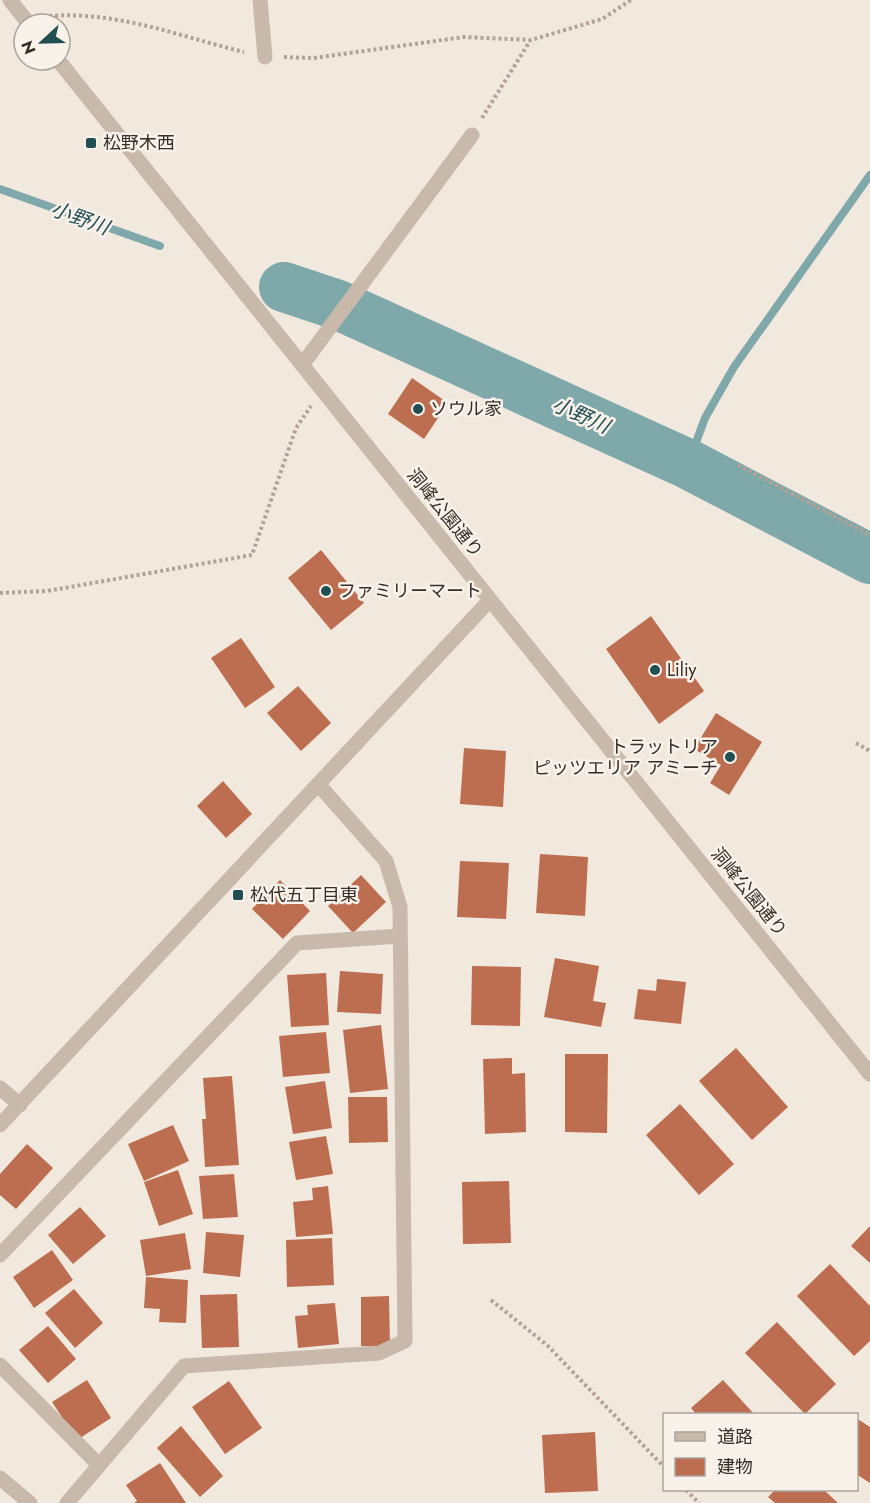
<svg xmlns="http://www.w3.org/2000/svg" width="870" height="1503" font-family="Jost,'Noto Sans JP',sans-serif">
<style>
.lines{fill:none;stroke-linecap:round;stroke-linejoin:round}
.stream{stroke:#7fa8ab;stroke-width:8}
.river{stroke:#7fa8ab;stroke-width:50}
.building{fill:#bd6e50}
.path{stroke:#b4a395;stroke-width:4;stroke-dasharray:3 3;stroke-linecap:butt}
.minor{stroke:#c8b9aa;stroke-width:15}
.tertiary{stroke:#c8b9aa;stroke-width:15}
.poi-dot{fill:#224f54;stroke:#f8f2ea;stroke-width:2}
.labels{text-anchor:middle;stroke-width:5;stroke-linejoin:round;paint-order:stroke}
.poi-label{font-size:18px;fill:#362e29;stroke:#f8f2ea;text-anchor:start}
.street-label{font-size:18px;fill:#362e29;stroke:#f8f2ea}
.water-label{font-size:20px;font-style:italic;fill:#224f54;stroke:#f8f2ea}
</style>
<rect width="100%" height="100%" fill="#f1e8de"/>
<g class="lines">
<path class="stream" d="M 0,189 L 160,246
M 688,464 L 705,418 L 734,367 L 870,175"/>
<path class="river" d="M 284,287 L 338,305 L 688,464 L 870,559"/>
</g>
<path class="building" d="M 412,378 L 448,403 L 424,439 L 388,414 Z
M 321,550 L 364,603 L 331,630 L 288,578 Z
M 651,616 L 704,691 L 659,724 L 606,649 Z
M 241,638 L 275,687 L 245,708 L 211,658 Z
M 298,686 L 331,723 L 301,751 L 267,713 Z
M 716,713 L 762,742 L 729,795 L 710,783 L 721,765 L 694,749 Z
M 464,748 L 506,751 L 503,807 L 460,804 Z
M 223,781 L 252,814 L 226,838 L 197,806 Z
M 540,854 L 588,857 L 585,916 L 536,913 Z
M 460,861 L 509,863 L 506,919 L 457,917 Z
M 361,875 L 386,902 L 353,933 L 328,906 Z
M 280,880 L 310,911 L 283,939 L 252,909 Z
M 555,958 L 599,966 L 593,1001 L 606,1003 L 601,1027 L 544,1017 Z
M 472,966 L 521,967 L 520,1026 L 471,1025 Z
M 340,971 L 383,974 L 381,1014 L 337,1012 Z
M 326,973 L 329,1025 L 291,1027 L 287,975 Z
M 657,979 L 686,982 L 681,1024 L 634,1019 L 638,989 L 656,991 Z
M 381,1025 L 388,1089 L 350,1093 L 343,1030 Z
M 326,1032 L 330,1073 L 283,1077 L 279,1036 Z
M 736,1048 L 788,1107 L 752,1140 L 699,1081 Z
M 565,1054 L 608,1054 L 607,1133 L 565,1132 Z
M 512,1058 L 512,1074 L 525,1073 L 526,1132 L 485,1134 L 483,1059 Z
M 232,1076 L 239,1165 L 205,1167 L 202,1119 L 206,1119 L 203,1078 Z
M 325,1081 L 332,1128 L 293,1134 L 285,1087 Z
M 348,1097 L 387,1097 L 388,1142 L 349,1143 Z
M 680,1104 L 734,1164 L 699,1195 L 646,1135 Z
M 173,1125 L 189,1161 L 144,1181 L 128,1144 Z
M 326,1136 L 333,1174 L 296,1180 L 289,1142 Z
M 27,1144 L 53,1168 L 16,1209 L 0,1195 L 0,1174 Z
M 178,1170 L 193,1214 L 159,1226 L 144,1182 Z
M 234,1174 L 238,1217 L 203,1219 L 199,1176 Z
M 509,1181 L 511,1243 L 463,1244 L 462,1182 Z
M 328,1186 L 333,1234 L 296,1237 L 293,1202 L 313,1200 L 312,1188 Z
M 80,1207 L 106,1236 L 73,1264 L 48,1235 Z
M 870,1226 L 870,1263 L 851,1246 Z
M 206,1232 L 244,1235 L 240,1277 L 203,1273 Z
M 185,1233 L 191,1269 L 146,1276 L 140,1240 Z
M 332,1238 L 334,1285 L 287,1287 L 286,1240 Z
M 52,1250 L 73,1280 L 34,1308 L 13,1277 Z
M 830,1264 L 870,1306 L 870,1341 L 854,1356 L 797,1296 Z
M 146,1277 L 188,1280 L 186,1323 L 159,1322 L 160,1309 L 144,1308 Z
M 74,1289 L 103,1323 L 75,1348 L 45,1313 Z
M 237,1294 L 239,1347 L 202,1348 L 200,1295 Z
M 389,1296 L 390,1346 L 361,1346 L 361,1297 Z
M 335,1303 L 339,1344 L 298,1348 L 295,1316 L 308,1315 L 307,1305 Z
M 777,1322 L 836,1384 L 805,1414 L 745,1353 Z
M 48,1326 L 76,1359 L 48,1383 L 19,1350 Z
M 87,1380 L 111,1418 L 77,1440 L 52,1402 Z
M 723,1380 L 754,1414 L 696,1414 L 691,1408 Z
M 229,1381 L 262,1428 L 225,1454 L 192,1407 Z
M 856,1418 L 870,1427 L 870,1483 L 856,1474 Z
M 181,1426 L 223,1476 L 200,1497 L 157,1448 Z
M 595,1432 L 598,1491 L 545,1493 L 542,1435 Z
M 160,1463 L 186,1503 L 134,1503 L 137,1501 L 126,1485 Z
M 775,1490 L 824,1490 L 838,1503 L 775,1503 L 768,1497 Z"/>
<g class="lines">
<path class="path" d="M 49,16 C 118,11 178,36 244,52
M 284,57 L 314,58 L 464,37 L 531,40 L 602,19 L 631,0
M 482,118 L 530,41
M 738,465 L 870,535
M 0,593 L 47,591 L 252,555 L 296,428 L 311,406
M 856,743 L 870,751
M 491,1300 L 547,1345 L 664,1467
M 686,1490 L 699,1503"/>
<path class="minor" d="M 260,0 L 265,57
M 302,365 L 472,135
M 0,1088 L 20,1105
M 0,1255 L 297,943 L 400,936
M 0,1365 L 99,1465
M 0,1478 L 30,1503
M 67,1503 L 184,1366 L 379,1353 L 405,1341 L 400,907 L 386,861 L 318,784"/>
<path class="tertiary" d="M 10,0 L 29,24
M 58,60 L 870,1074
M 0,1125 L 490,600"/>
</g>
<g class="poi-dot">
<rect x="85" y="137" width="12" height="12" rx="3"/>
<circle cx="418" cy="409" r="6"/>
<circle cx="326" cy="591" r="6"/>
<circle cx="655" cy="670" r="6"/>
<circle cx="730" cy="757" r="6"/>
<rect x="232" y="889" width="12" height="12" rx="3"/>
</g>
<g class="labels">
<g class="poi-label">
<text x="103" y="149">松野木西</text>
<text x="430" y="415">ソウル家</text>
<text x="338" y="597">ファミリーマート</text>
<text x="667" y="676">Liliy</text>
<text x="718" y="753" text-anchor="end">トラットリア<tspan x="718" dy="21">ピッツエリア アミーチ</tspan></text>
<text x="250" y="901">松代五丁目東</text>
</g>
<g class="street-label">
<text transform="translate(445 513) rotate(51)" y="6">洞峰公園通り</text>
<text transform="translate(749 892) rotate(51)" y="6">洞峰公園通り</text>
</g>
<g class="water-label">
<text transform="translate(80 218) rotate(20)" y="7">小野川</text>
<text transform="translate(581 415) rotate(24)" y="7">小野川</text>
</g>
</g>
<rect x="663" y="1413" width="195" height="78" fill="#f8f2ea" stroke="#aaa49d" stroke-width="1.5"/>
<rect x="675" y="1432" width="30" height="9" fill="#c8b9aa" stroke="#aaa49d" stroke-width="1.5"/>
<text x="717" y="1443" font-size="18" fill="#362e29">道路</text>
<rect x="675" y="1458" width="30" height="18" fill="#bd6e50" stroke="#aaa49d" stroke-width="1.5"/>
<text x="717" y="1473" font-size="18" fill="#362e29">建物</text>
<g transform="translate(42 42) rotate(248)"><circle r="28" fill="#f8f2ea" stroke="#aaa49d" stroke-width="1.5"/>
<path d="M0-4.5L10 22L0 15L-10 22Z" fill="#224f54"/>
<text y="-9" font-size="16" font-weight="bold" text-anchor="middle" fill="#362e29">N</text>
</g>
</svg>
